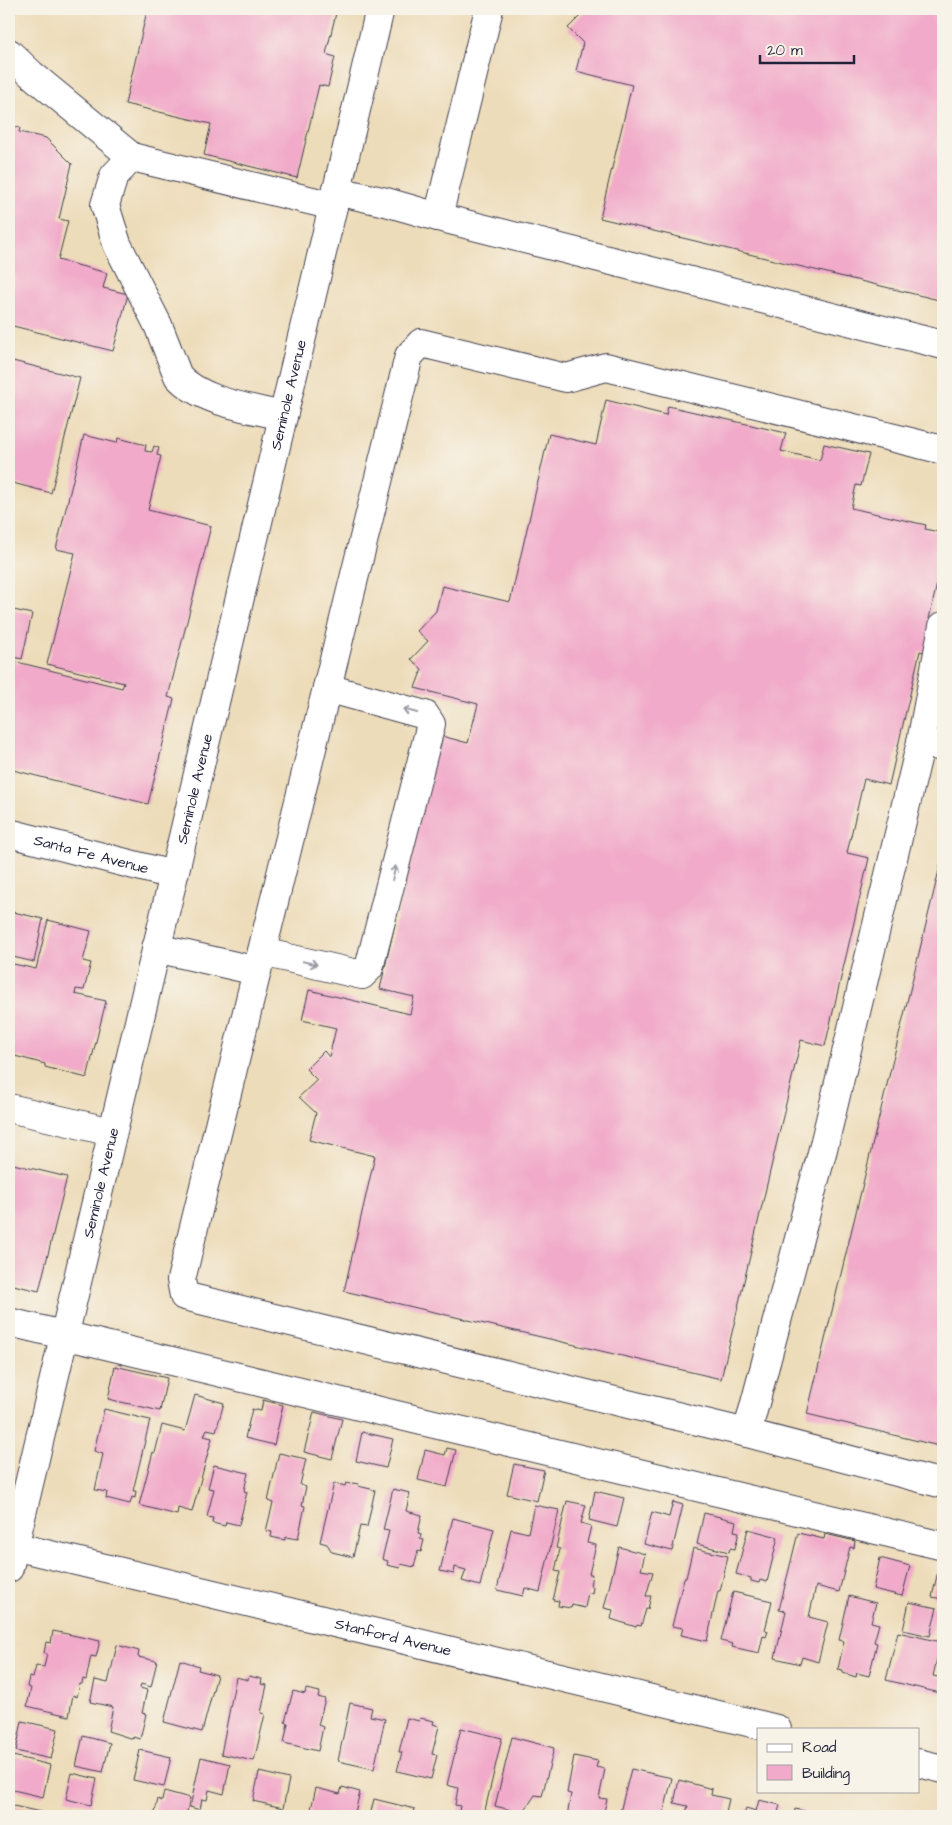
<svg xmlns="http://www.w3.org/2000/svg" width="952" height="1825" font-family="'Architects Daughter',sans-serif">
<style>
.building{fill:#f1aac9}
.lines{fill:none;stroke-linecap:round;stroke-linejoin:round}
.minor-casing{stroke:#403e4e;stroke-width:30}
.minor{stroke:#fff;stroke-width:28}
.oneway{stroke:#9c9ca7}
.labels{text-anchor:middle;stroke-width:4;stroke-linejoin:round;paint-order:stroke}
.street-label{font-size:15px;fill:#22223b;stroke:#f7f3e8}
</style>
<rect width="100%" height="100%" fill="#f7f3e8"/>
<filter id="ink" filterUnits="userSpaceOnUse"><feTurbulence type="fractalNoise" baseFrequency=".02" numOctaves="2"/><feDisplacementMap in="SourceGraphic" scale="10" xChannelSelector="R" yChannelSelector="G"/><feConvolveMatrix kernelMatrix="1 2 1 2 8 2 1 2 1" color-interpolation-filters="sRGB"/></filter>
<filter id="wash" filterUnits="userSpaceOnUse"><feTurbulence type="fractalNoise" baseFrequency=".0096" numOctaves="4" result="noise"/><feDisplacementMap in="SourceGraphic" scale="20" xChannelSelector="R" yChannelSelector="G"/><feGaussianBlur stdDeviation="1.12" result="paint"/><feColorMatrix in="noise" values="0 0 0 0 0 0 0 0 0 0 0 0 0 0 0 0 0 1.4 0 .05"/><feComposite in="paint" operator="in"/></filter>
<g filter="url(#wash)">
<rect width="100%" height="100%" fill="#eddcb9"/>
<g id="blocks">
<path class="building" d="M 139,9 L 337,9 L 326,54 L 335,57 L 328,87 L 319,85 L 297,178 L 204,155 L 211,124 L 125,104 L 147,11 Z
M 587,9 L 943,9 L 943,301 L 600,218 L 632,85 L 576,71 L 583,43 L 568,28 Z
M 9,125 L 20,128 L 19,132 L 46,138 L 72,164 L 59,219 L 68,221 L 58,260 L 107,273 L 103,288 L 128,294 L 113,351 L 9,325 Z
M 9,360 L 80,378 L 51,493 L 9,482 Z
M 606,400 L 666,415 L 668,406 L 786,433 L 781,451 L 820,460 L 824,444 L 869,454 L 861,486 L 856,485 L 851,508 L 926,525 L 925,529 L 943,533 L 943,557 L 929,619 L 934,620 L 926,653 L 920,651 L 889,785 L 864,779 L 847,853 L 869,858 L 825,1046 L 801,1040 L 721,1379 L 344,1291 L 375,1156 L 309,1140 L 316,1113 L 299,1097 L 317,1080 L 306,1069 L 324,1051 L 329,1057 L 336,1028 L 302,1020 L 309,990 L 410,1014 L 414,997 L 380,989 L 438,735 L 468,743 L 478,704 L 415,688 L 422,669 L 411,659 L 428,641 L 417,631 L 436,611 L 442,586 L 510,602 L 549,434 L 596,445 Z
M 84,435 L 117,443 L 118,438 L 146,445 L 145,451 L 152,452 L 154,446 L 159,448 L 157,455 L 161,456 L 148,510 L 211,526 L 168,697 L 174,699 L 148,804 L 9,769 L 9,660 L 122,688 L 124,683 L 47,664 L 75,553 L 56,549 Z
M 9,609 L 32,614 L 22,659 L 9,656 Z
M 943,854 L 943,1447 L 807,1414 Z
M 9,911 L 43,919 L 34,962 L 9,956 Z
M 48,920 L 91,931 L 83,961 L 91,963 L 84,990 L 76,989 L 75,994 L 106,1001 L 87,1078 L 45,1067 L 45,1064 L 15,1056 L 14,1059 L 9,1058 L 9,963 L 36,969 Z
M 9,1163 L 67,1177 L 39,1291 L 9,1284 Z
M 115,1366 L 167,1378 L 160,1411 L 108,1399 Z
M 195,1395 L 224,1403 L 216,1431 L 207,1429 L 204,1436 L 212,1438 L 192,1512 L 178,1508 L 177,1515 L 139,1505 L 153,1452 L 155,1453 L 162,1425 L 185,1431 Z
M 263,1400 L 283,1405 L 274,1445 L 245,1438 L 252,1409 L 261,1411 Z
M 104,1409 L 150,1420 L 133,1491 L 136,1491 L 135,1498 L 132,1497 L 130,1504 L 106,1498 L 107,1492 L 95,1490 L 103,1454 L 94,1451 Z
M 314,1412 L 342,1419 L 332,1459 L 304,1452 Z
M 362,1432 L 393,1439 L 386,1468 L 356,1461 Z
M 447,1448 L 456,1450 L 447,1487 L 418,1480 L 425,1450 L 445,1455 Z
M 279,1453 L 306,1459 L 300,1485 L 306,1487 L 302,1505 L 305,1506 L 298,1539 L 285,1537 L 285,1540 L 271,1537 L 272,1532 L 266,1531 L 273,1503 L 268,1501 Z
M 514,1464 L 544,1470 L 537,1501 L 507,1494 Z
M 214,1465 L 248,1473 L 244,1491 L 247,1492 L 239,1525 L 226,1522 L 225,1526 L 212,1523 L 213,1518 L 207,1517 L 214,1489 L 208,1488 Z
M 334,1483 L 345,1486 L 346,1483 L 351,1484 L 352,1483 L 359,1484 L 358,1486 L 375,1490 L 367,1527 L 360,1526 L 353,1557 L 332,1552 L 327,1544 L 320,1542 Z
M 393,1489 L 410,1493 L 406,1511 L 422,1515 L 418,1533 L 421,1534 L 420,1539 L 424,1540 L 421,1552 L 418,1551 L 414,1567 L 401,1564 L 400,1568 L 387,1565 L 388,1561 L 382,1559 L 389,1531 L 383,1530 Z
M 595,1491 L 624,1498 L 617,1527 L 589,1520 Z
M 567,1501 L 586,1505 L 581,1523 L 591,1526 L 587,1543 L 596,1545 L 589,1574 L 592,1574 L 590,1586 L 593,1587 L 592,1594 L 588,1592 L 585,1608 L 572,1605 L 571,1608 L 558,1606 L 559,1601 L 553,1600 L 560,1572 L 555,1571 L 560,1549 L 556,1548 Z
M 673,1502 L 683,1505 L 672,1551 L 644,1544 L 652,1512 L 669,1517 Z
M 534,1505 L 559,1510 L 540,1592 L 525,1588 L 523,1596 L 497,1590 L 511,1529 L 528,1533 Z
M 704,1513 L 736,1521 L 734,1531 L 739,1532 L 735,1549 L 730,1548 L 729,1552 L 697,1544 Z
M 453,1518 L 494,1529 L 480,1586 L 462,1581 L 466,1570 L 455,1567 L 454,1574 L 440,1571 Z
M 748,1529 L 778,1537 L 767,1582 L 760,1580 L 759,1583 L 751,1581 L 751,1578 L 736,1574 Z
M 798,1533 L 824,1539 L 825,1534 L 855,1541 L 854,1548 L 850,1547 L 839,1592 L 816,1586 L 809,1617 L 828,1622 L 818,1662 L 802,1657 L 800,1664 L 775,1658 L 786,1611 L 779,1610 Z
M 619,1547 L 645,1554 L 641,1570 L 653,1572 L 646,1596 L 651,1596 L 648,1609 L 646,1609 L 641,1626 L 637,1625 L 636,1627 L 611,1619 L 613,1610 L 604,1608 Z
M 693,1548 L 728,1556 L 720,1591 L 718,1591 L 707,1641 L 681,1635 L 683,1628 L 672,1626 L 684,1578 L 686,1578 Z
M 880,1558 L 910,1566 L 902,1596 L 873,1589 Z
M 939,1567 L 943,1568 L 943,1599 L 932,1597 Z
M 733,1592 L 772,1601 L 765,1630 L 768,1631 L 766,1637 L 763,1636 L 759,1653 L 732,1647 L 733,1644 L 721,1641 Z
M 849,1596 L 876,1603 L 871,1622 L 879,1624 L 874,1642 L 877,1643 L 869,1676 L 857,1673 L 856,1677 L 843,1673 L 843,1670 L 838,1669 L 844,1641 L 839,1640 Z
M 909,1602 L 937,1608 L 930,1636 L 903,1630 Z
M 53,1631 L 100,1641 L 96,1657 L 91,1656 L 86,1680 L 83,1679 L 82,1684 L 80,1684 L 77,1697 L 73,1695 L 69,1716 L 27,1706 L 31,1688 L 27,1687 L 29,1677 L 33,1678 L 36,1666 L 44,1667 L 47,1654 L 44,1653 L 46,1642 L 51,1643 Z
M 898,1632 L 941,1642 L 933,1676 L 943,1678 L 940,1693 L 886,1680 Z
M 117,1645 L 139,1651 L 138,1657 L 157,1661 L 151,1687 L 141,1684 L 140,1688 L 147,1690 L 142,1713 L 146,1714 L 140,1739 L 133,1737 L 133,1739 L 108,1731 L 113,1707 L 90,1702 L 95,1680 L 108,1683 Z
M 180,1660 L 199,1666 L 198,1670 L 217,1675 L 202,1732 L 164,1722 Z
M 249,1676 L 262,1679 L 261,1684 L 267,1685 L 261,1713 L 265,1714 L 254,1761 L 221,1754 L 236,1677 L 248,1680 Z
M 306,1689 L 320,1692 L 318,1697 L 325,1699 L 318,1725 L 323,1727 L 318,1751 L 284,1743 L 288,1723 L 285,1722 L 293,1691 L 305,1694 Z
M 350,1703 L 372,1708 L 370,1716 L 385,1719 L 374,1769 L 338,1761 Z
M 407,1718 L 419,1721 L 420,1718 L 434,1721 L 433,1724 L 439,1726 L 432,1754 L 437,1755 L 431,1779 L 397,1771 L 402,1752 L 399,1752 Z
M 22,1721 L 58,1729 L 51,1759 L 16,1751 Z
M 461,1728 L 502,1738 L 485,1810 L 490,1812 L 489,1816 L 458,1816 L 460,1806 L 455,1805 L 458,1788 L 447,1785 Z
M 83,1736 L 110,1743 L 103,1772 L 76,1766 Z
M 512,1737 L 554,1748 L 542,1796 L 535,1795 L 523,1813 L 495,1806 Z
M 140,1750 L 171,1757 L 164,1787 L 133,1780 Z
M 13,1756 L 50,1765 L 43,1797 L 9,1789 L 9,1776 Z
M 574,1756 L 598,1761 L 596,1767 L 605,1769 L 599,1798 L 607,1799 L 603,1816 L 567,1816 L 571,1794 L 567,1793 Z
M 201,1757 L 230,1764 L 224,1794 L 209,1790 L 207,1800 L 202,1799 L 200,1810 L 190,1807 Z
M 631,1769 L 672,1778 L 663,1816 L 619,1816 Z
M 259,1772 L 289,1779 L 283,1808 L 253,1801 Z
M 72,1773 L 97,1779 L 91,1805 L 66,1799 Z
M 679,1780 L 712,1789 L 711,1795 L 729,1799 L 725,1816 L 685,1816 L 688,1806 L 674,1803 Z
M 342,1787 L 360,1792 L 354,1816 L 322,1816 L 310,1813 L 316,1788 L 340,1794 Z
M 164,1791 L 190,1798 L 186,1816 L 154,1816 L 158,1799 L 162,1801 Z
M 374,1799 L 415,1809 L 413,1816 L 370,1816 Z
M 759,1800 L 780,1805 L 777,1816 L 744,1816 L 746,1808 L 756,1811 Z
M 9,1805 L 45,1813 L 44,1816 L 9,1816 Z
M 795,1809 L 804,1811 L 803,1814 L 809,1816 L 791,1816 L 792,1813 L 794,1814 Z"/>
</g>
</g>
<g filter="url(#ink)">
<use href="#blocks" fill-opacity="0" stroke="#403e4e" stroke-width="1"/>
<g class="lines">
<g class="minor-casing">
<g id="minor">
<path d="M 489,9 L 438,217 L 943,345"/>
<path d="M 9,53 L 31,74 L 132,157"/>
<path d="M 336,191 L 386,202 L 438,217"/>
<path d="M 283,416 C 250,408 201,402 178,376 L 158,325 L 117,244 L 105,205 L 114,176 L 132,157 L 333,206"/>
<path d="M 943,626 L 921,742 L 943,747"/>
<path d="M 921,742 L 823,1149 L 747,1433 L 943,1484"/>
<path id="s1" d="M 9,833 L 173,875"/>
<path d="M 156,948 L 257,971 L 181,1280 L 184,1296 L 747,1433"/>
<path d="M 262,952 L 362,975 L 369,968 L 431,724 L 425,715 L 327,688"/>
<path d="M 257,971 L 409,356 L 421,343 L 566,378 L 606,367 L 943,450"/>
<path d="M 9,1108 L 112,1132"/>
<path d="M 9,1322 L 943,1546"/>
<path id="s2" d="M 9,1545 L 777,1729"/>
<path id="s3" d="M 9,1568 L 380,9"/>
<path d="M 918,1763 L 943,1769"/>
</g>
</g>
<use href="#minor" class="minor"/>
</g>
<defs><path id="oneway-shaft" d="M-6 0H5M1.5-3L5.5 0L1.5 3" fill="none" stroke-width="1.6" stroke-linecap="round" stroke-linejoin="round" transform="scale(1.25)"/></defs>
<g class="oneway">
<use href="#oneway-shaft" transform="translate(410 711) rotate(-165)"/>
<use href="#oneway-shaft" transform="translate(394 873) rotate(-76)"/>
<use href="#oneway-shaft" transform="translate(310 963) rotate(13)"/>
</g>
</g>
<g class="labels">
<g class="street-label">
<text dy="5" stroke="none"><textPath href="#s3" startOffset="1206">Seminole Avenue</textPath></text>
<text dy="5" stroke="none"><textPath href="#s3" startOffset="801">Seminole Avenue</textPath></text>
<text dy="5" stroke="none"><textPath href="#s1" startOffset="85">Santa Fe Avenue</textPath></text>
<text dy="5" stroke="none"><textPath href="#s3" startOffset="396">Seminole Avenue</textPath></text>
<text dy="5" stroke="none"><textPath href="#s2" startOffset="395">Stanford Avenue</textPath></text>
</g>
</g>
<rect width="952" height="1825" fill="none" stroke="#f7f3e8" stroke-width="30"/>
<rect x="757" y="1728" width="162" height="65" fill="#f7f3e8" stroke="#a29fa3"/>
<rect x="767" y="1744" width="25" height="8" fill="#ffffff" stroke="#a29fa3"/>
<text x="802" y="1752" font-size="15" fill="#22223b">Road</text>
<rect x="767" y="1765" width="25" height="15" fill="#f1aac9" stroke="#a29fa3"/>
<text x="802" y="1778" font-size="15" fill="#22223b">Building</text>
<path d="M760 55v8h94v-8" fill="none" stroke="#22223b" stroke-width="2.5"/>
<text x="767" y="55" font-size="15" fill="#22223b" stroke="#f7f3e8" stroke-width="4" paint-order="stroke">20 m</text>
</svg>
